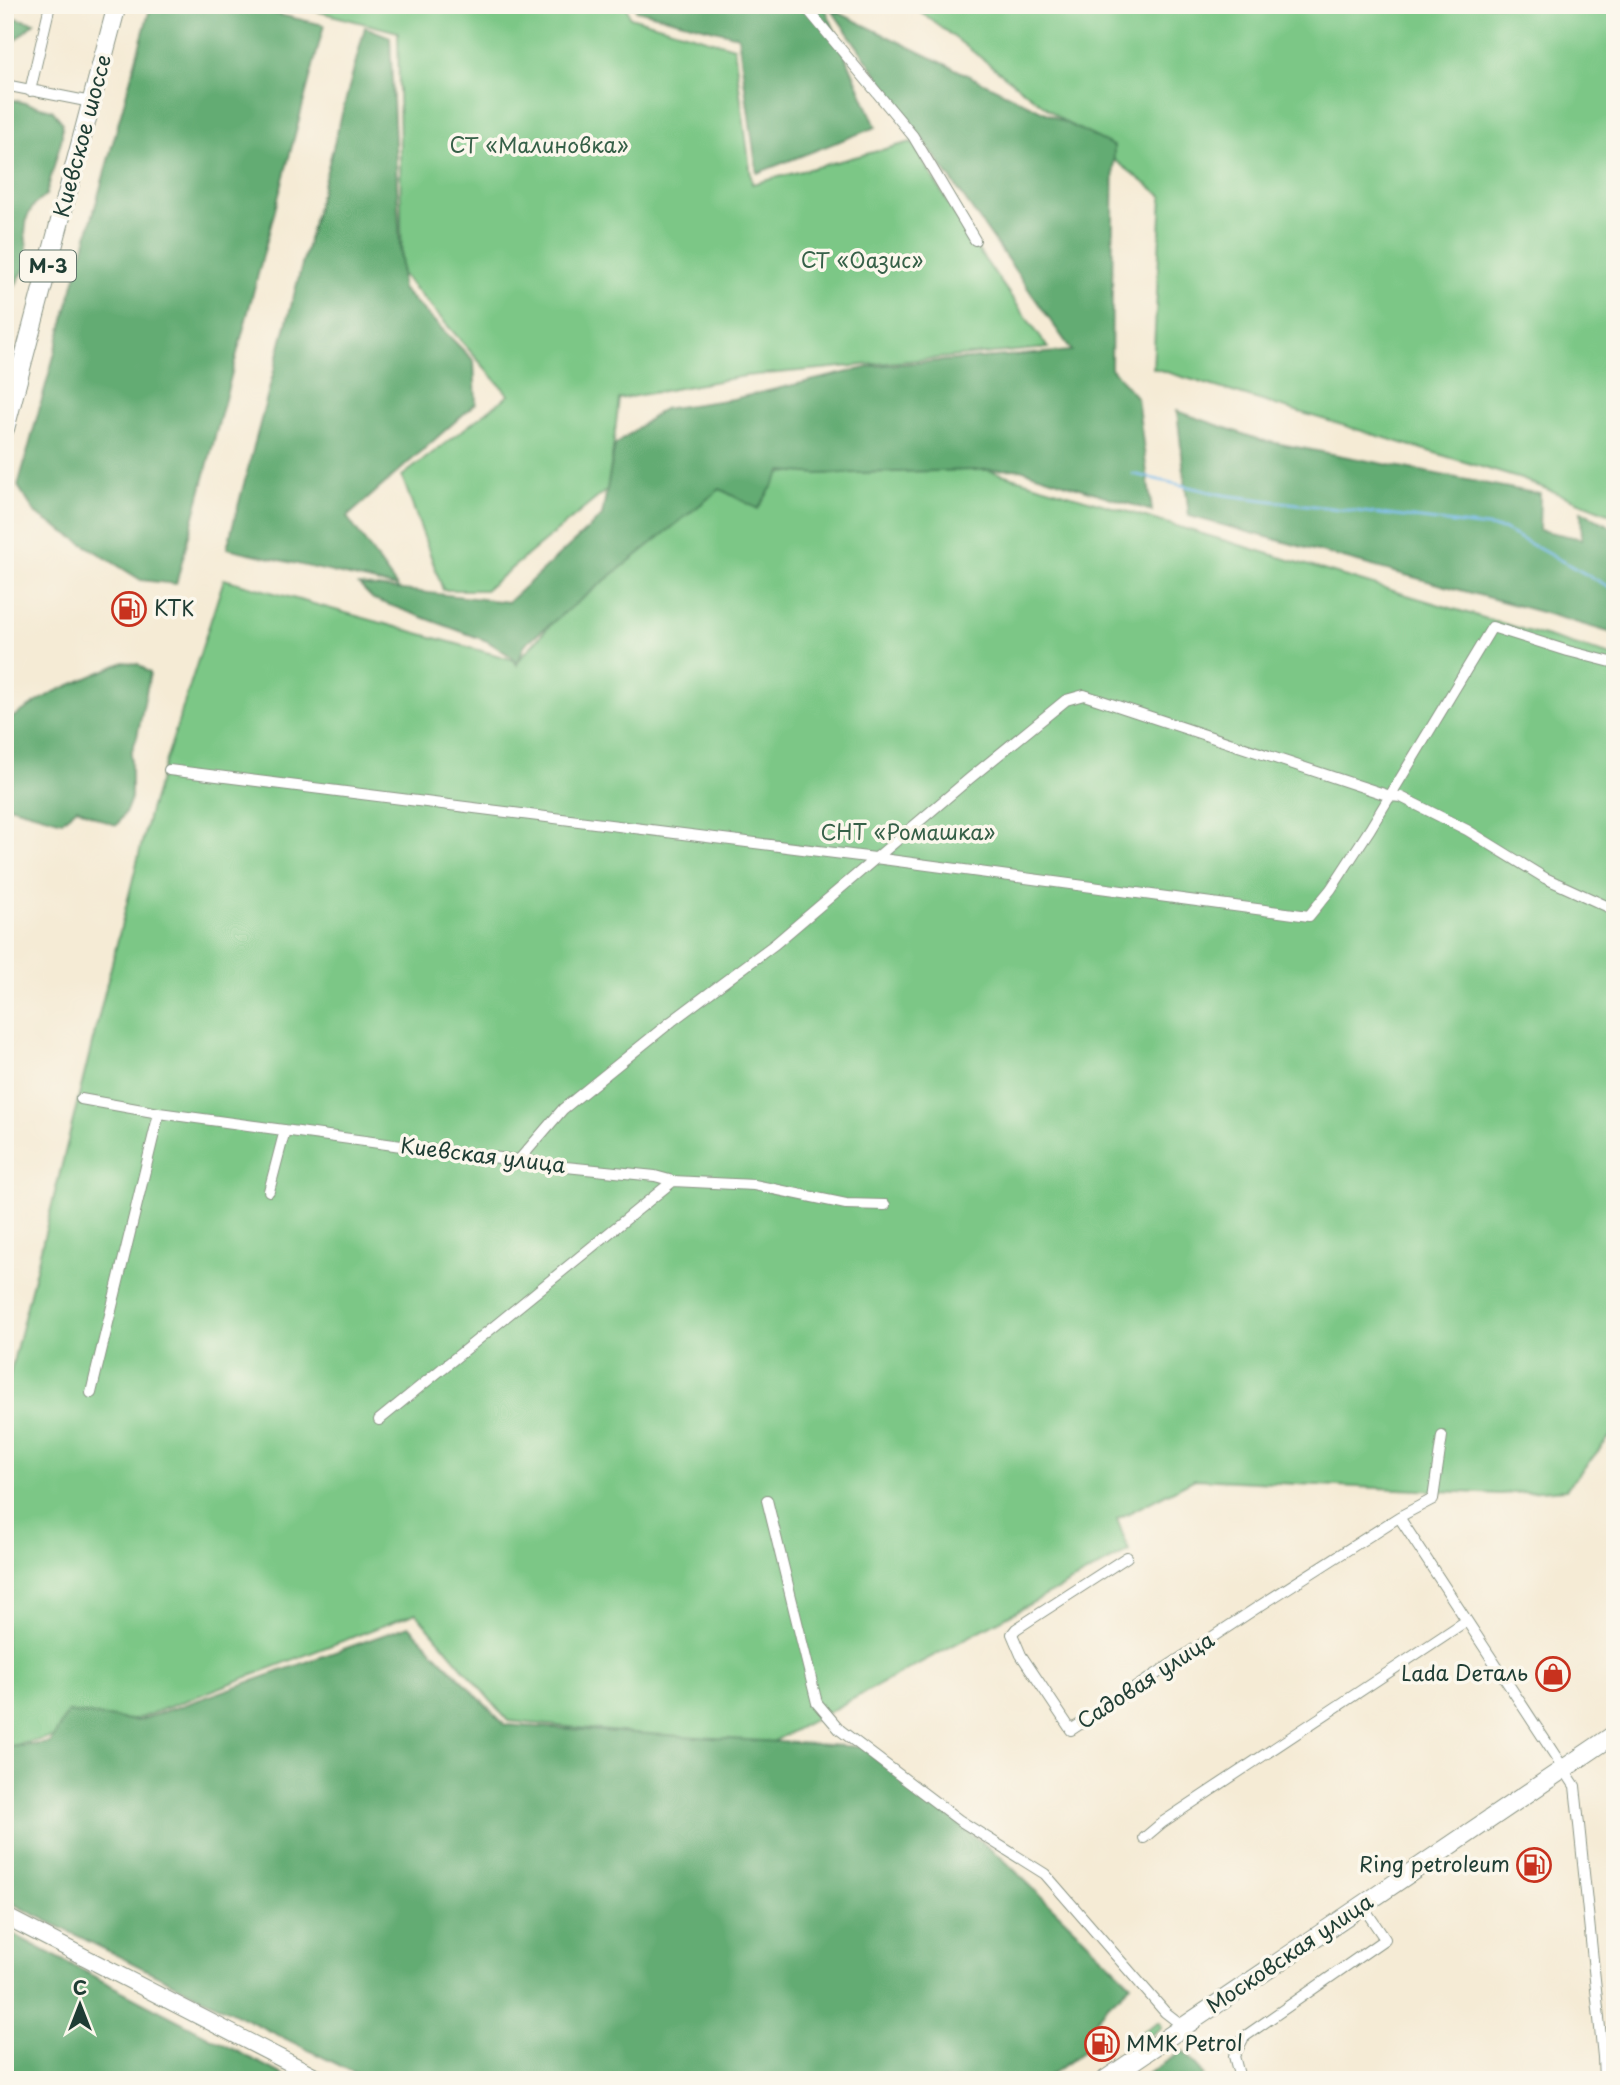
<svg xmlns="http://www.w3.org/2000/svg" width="1620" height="2085" font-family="'Playpen Sans',sans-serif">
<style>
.green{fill:#7bc786;stroke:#4d825d;stroke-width:2}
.forest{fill:#64ac73;stroke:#427454;stroke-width:2}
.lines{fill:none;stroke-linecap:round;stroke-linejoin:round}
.stream{stroke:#77bcee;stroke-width:2.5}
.minor-casing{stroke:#8a9484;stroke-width:12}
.primary-casing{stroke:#8a9484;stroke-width:18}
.trunk-casing{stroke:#8a9484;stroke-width:20}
.minor{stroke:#fff;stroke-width:10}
.primary{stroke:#fff;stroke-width:16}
.trunk{stroke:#fff;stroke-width:18}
.labels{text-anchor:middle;stroke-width:7;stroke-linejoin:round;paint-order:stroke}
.shield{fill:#fbf7ec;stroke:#61756b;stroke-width:2}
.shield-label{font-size:19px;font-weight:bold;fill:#1f3d34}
.street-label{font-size:21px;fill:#1f3d34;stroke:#fbf7ec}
.park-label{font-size:21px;fill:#366048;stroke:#fbf7ec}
.poi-label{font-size:21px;fill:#1f3d34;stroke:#fbf7ec;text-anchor:start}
</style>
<rect width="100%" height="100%" fill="#fbf7ec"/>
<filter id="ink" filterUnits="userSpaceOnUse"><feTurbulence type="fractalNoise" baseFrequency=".0143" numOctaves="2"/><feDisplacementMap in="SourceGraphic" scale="14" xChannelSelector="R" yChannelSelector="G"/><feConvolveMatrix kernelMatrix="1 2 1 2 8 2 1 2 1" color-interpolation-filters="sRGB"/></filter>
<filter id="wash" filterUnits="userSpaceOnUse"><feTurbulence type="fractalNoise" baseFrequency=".00686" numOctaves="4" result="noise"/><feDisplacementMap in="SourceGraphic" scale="28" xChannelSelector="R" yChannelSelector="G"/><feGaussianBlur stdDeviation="1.57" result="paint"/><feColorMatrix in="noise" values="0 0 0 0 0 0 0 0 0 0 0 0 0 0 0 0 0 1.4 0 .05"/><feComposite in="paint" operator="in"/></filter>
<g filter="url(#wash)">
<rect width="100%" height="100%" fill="#f5ebd5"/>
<path class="green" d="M 292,5 L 626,5 L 630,17 L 734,47 L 752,184 L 912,142 L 967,235 L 1048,348 L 745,376 L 619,399 L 608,489 L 485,590 L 443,590 L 402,476 L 509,395 L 402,274 L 398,32 Z
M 912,5 L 1615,5 L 1615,516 L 1521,479 L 1153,368 L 1162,196 Z
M 803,470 L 988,470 L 1615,657 L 1615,1431 L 1566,1489 L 1500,1494 L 1195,1479 L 1117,1519 L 1129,1551 L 765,1746 L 508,1721 L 416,1613 L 137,1719 L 7,1747 L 5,1719 L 5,1394 L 150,810 L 224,579 L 518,661 L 657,505 L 748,479 Z
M 1158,2022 L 1160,2022 L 1162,2027 L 1131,2049 L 1126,2049 L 1125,2043 Z"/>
<path class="forest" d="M 151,5 L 237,5 L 324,25 L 176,584 L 141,580 L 36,514 L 18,486 Z
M 635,5 L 824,5 L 876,127 L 757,173 L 738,36 L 636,10 Z
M 831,9 L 1114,146 L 1111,368 L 1137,398 L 1152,511 L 1020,469 L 818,474 L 782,471 L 758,509 L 720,489 L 525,644 L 517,665 L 512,657 L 487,641 L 373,599 L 359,585 L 508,602 L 602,516 L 615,445 L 663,409 L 733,399 L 874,366 L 1072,351 Z
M 5,15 L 34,23 L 5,50 Z
M 365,27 L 390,37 L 402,289 L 474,361 L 476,403 L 347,517 L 397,587 L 227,548 Z
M 5,98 L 52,110 L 62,122 L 62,137 L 46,195 L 34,205 L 27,217 L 25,233 L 29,262 L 14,287 L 5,283 L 5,244 L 10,243 L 12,229 L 5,215 Z
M 1177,411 L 1260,440 L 1540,494 L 1539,530 L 1582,539 L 1581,511 L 1615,529 L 1615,634 L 1541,612 L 1189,516 Z
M 124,662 L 138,664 L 150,673 L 137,737 L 131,753 L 131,798 L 126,811 L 117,825 C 102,822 91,814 77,808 L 62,821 L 5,805 L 5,722 L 52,693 Z
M 409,1626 L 505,1725 L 862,1747 L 1004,1860 L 1131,1984 C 1107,2007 1090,2016 1084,2051 L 1043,2080 L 369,2080 L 5,1900 L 5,1726 L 10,1747 L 50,1743 L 68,1712 L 138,1721 Z
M 5,1930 L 292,2080 L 5,2080 Z
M 1183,2051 L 1204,2075 L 1200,2080 L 1138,2080 Z"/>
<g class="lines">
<path class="stream" d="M 1133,474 L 1224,495 L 1503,529 L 1615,590"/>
</g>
</g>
<g filter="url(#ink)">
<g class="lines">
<g class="minor-casing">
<path id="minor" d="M 804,5 L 913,136 L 975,240
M 5,85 L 91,102
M 30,91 L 50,5
M 169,770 L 875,858 L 1309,916 L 1331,889 L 1370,829 L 1492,627 L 1568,651 L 1615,663
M 81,1099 L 159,1113 L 453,1153 L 519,1160 L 556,1166 L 655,1176 L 673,1181 L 754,1185 L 846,1204 L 885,1205
M 519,1160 L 563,1109 L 672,1021 L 775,944 L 969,779 L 1066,700 L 1084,695 L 1390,796 L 1401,797 L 1467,830 L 1545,878 L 1615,910
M 269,1191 L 285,1130
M 91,1393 L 159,1113
M 379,1420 L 673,1181
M 1442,1436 L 1433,1499 L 1399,1517 L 1575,1786 L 1603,2057 L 1604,2080
M 767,1500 L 817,1703 L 840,1730 L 959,1820 L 1045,1874 L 1165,2012 L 1183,2026
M 1127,1557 L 1016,1629 L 1012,1634 L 1021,1655 L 1071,1730 L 1258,1607 L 1399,1517
M 1144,1838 L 1163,1822 L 1466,1621
M 1603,2057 L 1615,2053
M 1242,2080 L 1239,2075 L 1234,2056 L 1244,2037 L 1385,1939 L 1362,1905"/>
</g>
<g class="primary-casing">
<path id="primary" d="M 5,1916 L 323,2080"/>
</g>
<g class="trunk-casing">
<path id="trunk" d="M 5,429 L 117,5
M 1105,2080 L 1615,1734"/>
</g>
<use href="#minor" class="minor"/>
<use href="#primary" class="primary"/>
<use href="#trunk" class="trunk"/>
</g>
</g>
<defs>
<g id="fuel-ring" transform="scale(1.75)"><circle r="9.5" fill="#fbf7ec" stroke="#c8321e" stroke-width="1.5"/><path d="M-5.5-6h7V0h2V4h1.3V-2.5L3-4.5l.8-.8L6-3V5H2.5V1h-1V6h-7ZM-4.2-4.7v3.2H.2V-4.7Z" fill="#c8321e"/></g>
<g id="shop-ring" transform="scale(1.75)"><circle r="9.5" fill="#fbf7ec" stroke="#c8321e" stroke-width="1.5"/><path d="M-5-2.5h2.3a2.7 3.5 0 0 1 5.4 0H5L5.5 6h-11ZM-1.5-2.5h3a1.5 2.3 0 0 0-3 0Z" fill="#c8321e"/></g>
</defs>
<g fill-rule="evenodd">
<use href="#fuel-ring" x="129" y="609"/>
<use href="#shop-ring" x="1553" y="1674"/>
<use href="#fuel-ring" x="1534" y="1865"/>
<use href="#fuel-ring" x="1102" y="2044"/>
</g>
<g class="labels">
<rect class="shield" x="20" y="250.5" width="56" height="31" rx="5"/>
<g class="shield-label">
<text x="48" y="273">М-3</text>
</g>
<g class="street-label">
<text transform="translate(83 136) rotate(-75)" y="7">Киевское шоссе</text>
<text transform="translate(483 1156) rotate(7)" y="7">Киевская улица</text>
<text transform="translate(1146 1681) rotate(-33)" y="7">Садовая улица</text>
<text transform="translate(1290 1954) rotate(-34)" y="7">Московская улица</text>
</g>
<g class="park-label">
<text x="539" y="153">СТ «Малиновка»</text>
<text x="862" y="268">СТ «Оазис»</text>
<text x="908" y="840">СНТ «Ромашка»</text>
</g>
<g class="poi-label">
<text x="154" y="616">КТК</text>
<text x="1528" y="1681" text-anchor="end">Lada Dеталь</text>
<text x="1510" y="1872" text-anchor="end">Ring petroleum</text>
<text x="1126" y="2051">MMK Petrol</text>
</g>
</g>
<rect width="1620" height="2085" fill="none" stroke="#fbf7ec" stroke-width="28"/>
<g transform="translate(80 2005)" stroke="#fbf7ec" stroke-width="5" paint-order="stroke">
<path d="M0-5L12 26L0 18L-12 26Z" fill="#1f3d34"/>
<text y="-10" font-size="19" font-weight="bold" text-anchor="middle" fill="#1f3d34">С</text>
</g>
</svg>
